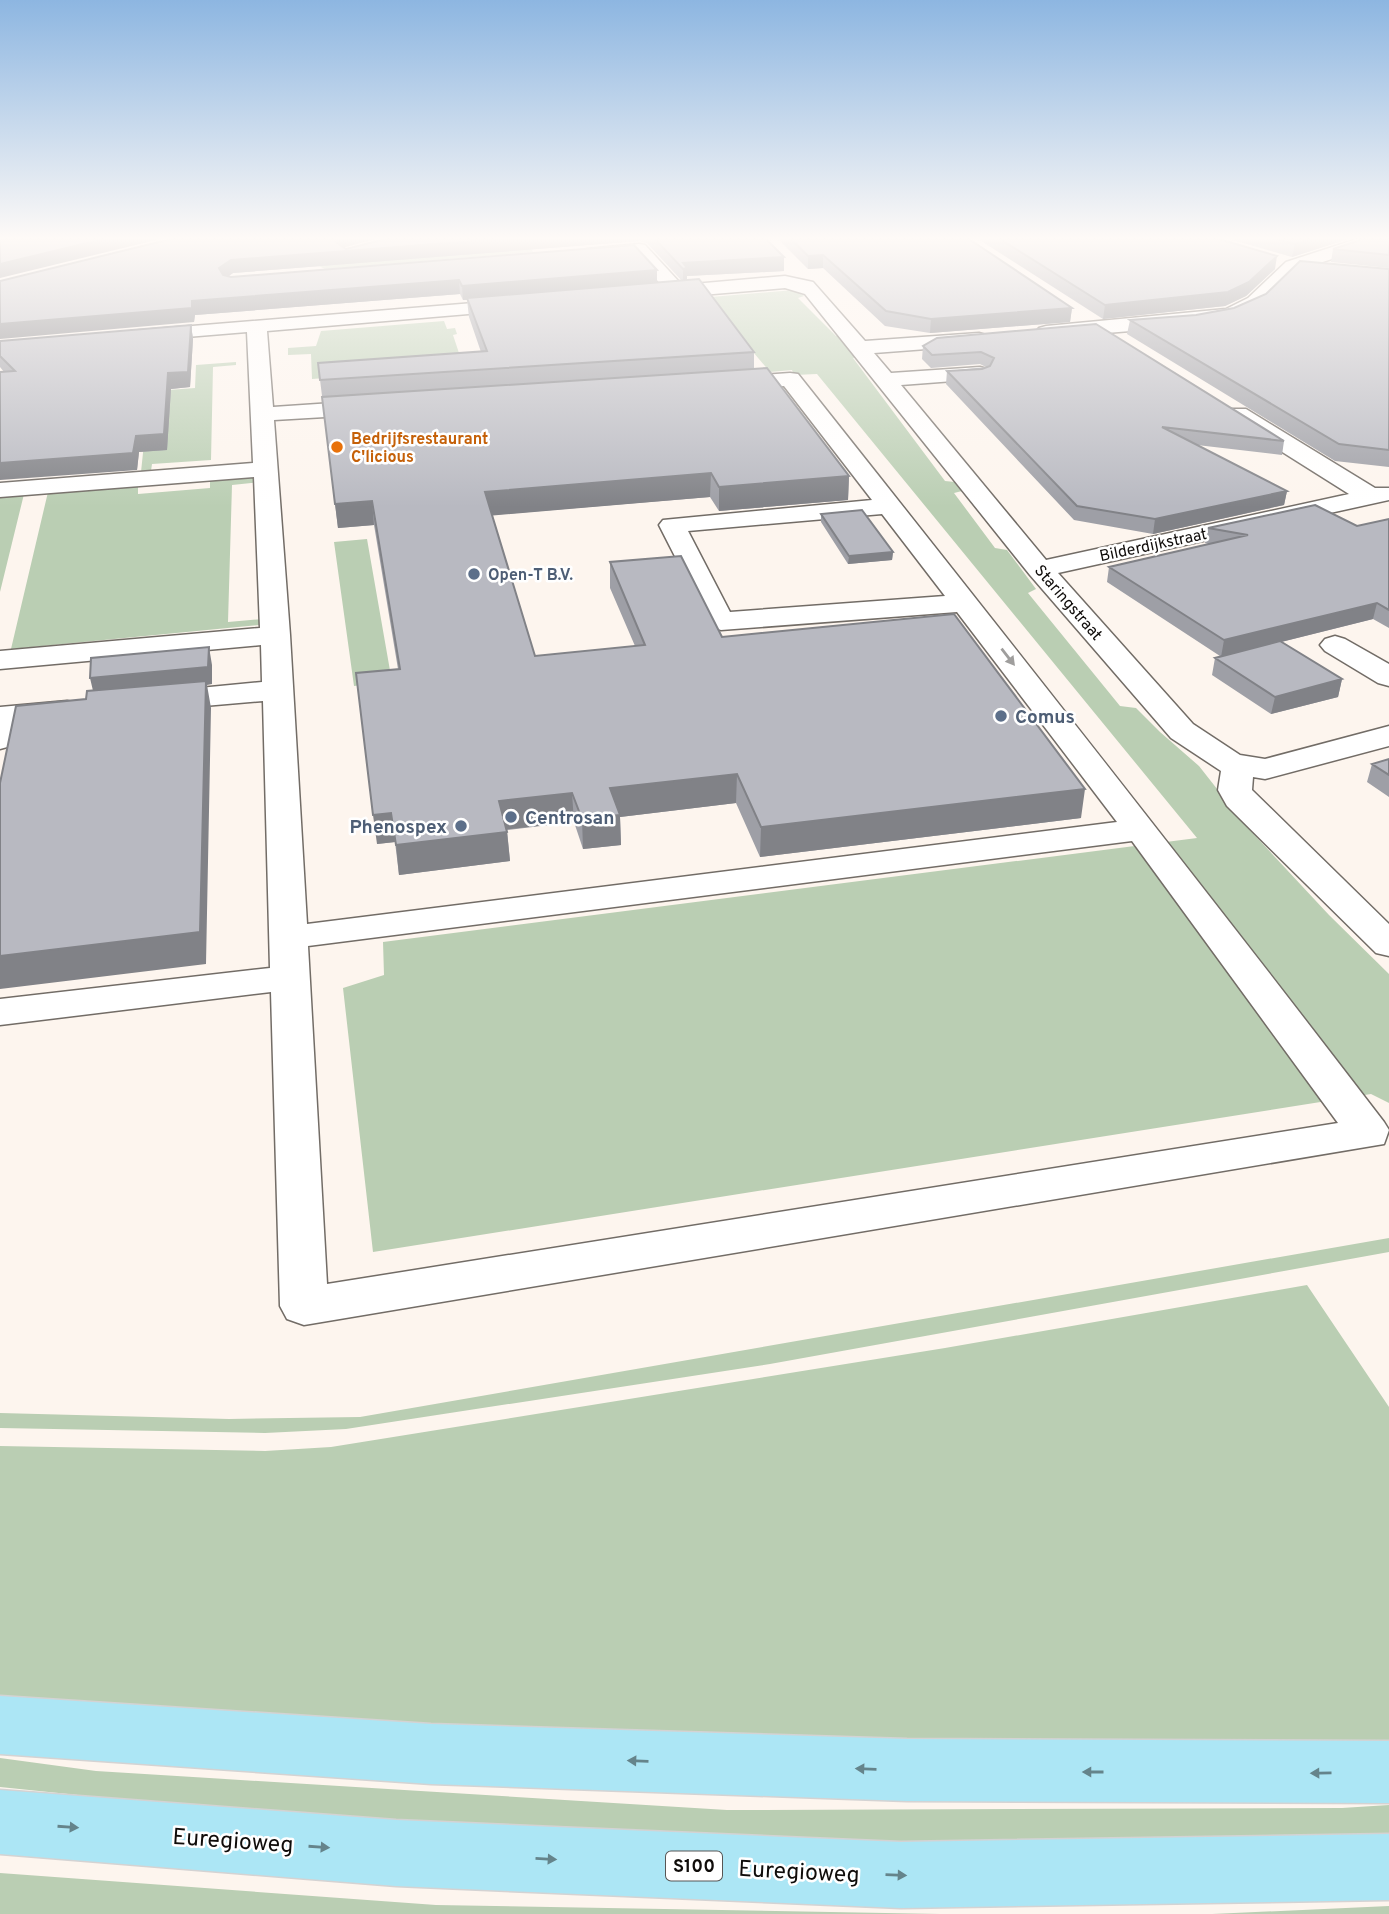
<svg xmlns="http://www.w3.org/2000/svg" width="1389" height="1914" font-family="Overpass,sans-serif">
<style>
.green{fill:#baceb3}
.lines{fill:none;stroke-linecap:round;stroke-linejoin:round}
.minor-casing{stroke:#726c66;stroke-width:3}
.major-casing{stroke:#d4d3d3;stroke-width:3}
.minor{fill:#fff;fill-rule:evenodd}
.major{fill:#ace6f5;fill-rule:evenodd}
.wall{fill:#9e9fa6;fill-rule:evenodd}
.shaded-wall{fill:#818287}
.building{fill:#b8b9c1;stroke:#818287;stroke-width:2}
.oneway{fill:#9f9e9d}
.oneway2{fill:#65848b}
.food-dot{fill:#e8710a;stroke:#fff;stroke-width:2.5}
.service-dot{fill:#5c6f8a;stroke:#fff;stroke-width:2.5}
.labels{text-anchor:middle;stroke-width:5;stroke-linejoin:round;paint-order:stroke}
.far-food-label{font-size:16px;font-weight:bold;fill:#c56008;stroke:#fff;text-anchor:start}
.far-street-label{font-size:16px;fill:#0f0c0a;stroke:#fff}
.far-service-label{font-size:16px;font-weight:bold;fill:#4e5e75;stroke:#fff;text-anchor:start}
.shield{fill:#fff;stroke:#575554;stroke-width:2}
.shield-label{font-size:18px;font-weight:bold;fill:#0f0c0a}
.service-label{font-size:19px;font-weight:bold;fill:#4e5e75;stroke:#fff;text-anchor:start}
.near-street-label{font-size:23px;fill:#0f0c0a;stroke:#fff}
</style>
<rect width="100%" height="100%" fill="#fdf5ee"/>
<path class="green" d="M 526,239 L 533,252 L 325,269 L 319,266 Z
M 794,290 L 804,296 L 798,298 L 836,336 L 844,336 L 859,357 L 853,358 L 945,481 L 955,482 L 962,491 L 954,493 L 995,548 L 1007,550 L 1036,589 L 1028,593 L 1120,706 L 1136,708 L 1160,732 L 1199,766 L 1247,827 L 1329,915 L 1389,974 L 1389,1103 L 1371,1094 L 373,1252 L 343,988 L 384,975 L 383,942 L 1197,838 L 817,374 L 794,375 L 792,370 L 770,372 L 743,340 L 533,312 Z
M 444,321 L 447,329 L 455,328 L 457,334 L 453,335 L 464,368 L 312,379 L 311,354 L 288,355 L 288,348 L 316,346 L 321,331 Z
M 236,362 L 236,365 L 213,367 L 211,460 L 152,464 L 151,471 L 141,472 L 149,395 L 102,395 L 195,388 L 196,365 Z
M 247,476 L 256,477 L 261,482 L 232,485 L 228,622 L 263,619 L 259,625 L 11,649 L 48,492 L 138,485 L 138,494 L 210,488 L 210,479 Z
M 24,494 L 0,592 L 0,496 Z
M 367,539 L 392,682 L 354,686 L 334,542 Z
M 1389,1238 L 1389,1252 L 770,1364 L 346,1429 L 265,1433 L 0,1428 L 0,1413 L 229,1419 L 360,1417 Z
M 1307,1285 L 1389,1407 L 1389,1742 L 599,1745 L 0,1699 L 0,1446 L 265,1451 L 331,1447 L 945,1348 Z
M 0,1758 L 96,1771 L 727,1810 L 1342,1808 L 1389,1805 L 1389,1834 L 1289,1839 L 788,1843 L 253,1813 L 0,1787 Z
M 0,1873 L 436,1905 L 940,1914 L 0,1914 Z
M 1389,1906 L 1389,1914 L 1212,1914 Z"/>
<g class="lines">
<g class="minor-casing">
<path id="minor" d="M 1357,239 L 1383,239 L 1381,243 L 1298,270 L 1262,306 L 1238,318 L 1191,326 L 1046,338 L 1039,336 L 1036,332 L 1039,328 L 1046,326 L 1226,309 L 1248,298 L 1286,262 Z
M 639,244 L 645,245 L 682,285 L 785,276 L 813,282 L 865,341 L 979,333 L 986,335 L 989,339 L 986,343 L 979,345 L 874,353 L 891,373 L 980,367 L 987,369 L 991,373 L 987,377 L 980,379 L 901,385 L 1046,560 L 1349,494 L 1230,419 L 1227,414 L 1230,409 L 1246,409 L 1375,488 L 1389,488 L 1389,500 L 1058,573 L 1193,724 L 1240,755 L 1265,759 L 1389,726 L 1389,746 L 1265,779 L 1253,777 L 1252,790 L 1389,924 L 1389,956 L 1376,953 L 1227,806 L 1218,790 L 1221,771 L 1171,738 L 1030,575 L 805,294 L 785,288 L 654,299 L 645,293 L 647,289 L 663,287 L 635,255 L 587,259 L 578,254 L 587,249 Z
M 521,299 L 531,305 L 528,309 L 267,331 L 273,407 L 377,400 L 385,402 L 388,407 L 385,412 L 377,414 L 274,420 L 290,635 L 307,924 L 1117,822 L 957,612 L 721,630 L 711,627 L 659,525 L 663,520 L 872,500 L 784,386 L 723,390 L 715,389 L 712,384 L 715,379 L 723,378 L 790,373 L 798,374 C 994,621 1191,870 1384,1122 L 1389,1130 L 1384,1144 L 304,1325 L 287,1319 L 280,1306 L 271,992 L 0,1025 L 0,999 L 270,968 L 263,701 L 158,710 L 147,708 L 143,701 L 147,694 L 158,692 L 262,682 L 261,645 L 0,669 L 0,651 L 260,628 L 254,477 L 0,497 L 0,483 L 253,463 L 247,332 L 138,341 L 131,339 L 128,335 L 131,331 ZM 882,514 L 945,596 L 730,612 L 688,531 ZM 1132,841 L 1338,1123 L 327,1284 L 308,946 Z
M 1335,636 L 1345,639 L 1389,664 L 1389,686 L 1378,683 L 1325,651 L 1320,645 L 1325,639 Z
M 67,701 L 78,703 L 83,710 L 78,717 L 20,723 L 11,746 L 0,749 L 0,707 Z"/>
</g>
<g class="major-casing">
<path id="major" d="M 0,1696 L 431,1724 L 907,1739 L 1389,1741 L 1389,1803 L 907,1801 L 431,1784 L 0,1754 Z
M 0,1790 L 396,1820 L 901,1842 L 1389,1834 L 1389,1900 L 901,1908 L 396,1886 L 0,1854 Z"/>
</g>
<use href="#minor" class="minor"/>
<use href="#major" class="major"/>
</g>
<path class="wall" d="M 385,239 L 766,239 L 784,257 L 784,271 L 687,276 L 687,280 L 754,352 L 754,369 L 849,476 L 848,500 L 719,511 L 710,497 L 492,515 L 535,656 L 635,646 L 610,588 L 610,562 L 722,637 L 1081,818 L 760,857 L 736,803 L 620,817 L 621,845 L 583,849 L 574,822 L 507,830 L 510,861 L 399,875 L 395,842 L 377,844 L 398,669 L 374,525 L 338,528 L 318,363 L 481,352 L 469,317 L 467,300 L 463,300 L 460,294 L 195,315 L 194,322 L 0,281 L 344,248 L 346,249 ZM 639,241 L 647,243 L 682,281 L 657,283 L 229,276 L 233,273 Z
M 778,239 L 969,239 L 1072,308 L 1070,322 L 930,333 L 885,326 L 823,268 L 808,269 Z
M 978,239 L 1219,239 L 1275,269 L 1246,296 L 1225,306 L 1103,319 Z
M 1229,239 L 1348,239 L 1292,257 Z
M 1389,239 L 1389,268 L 1331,262 L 1333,249 Z
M 1389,269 L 1389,467 L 1335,461 L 1127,334 L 1130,320 L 1196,315 L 1234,308 Z
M 191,325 L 193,339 L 190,387 L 171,389 L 167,450 L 139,452 L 137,470 L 4,372 L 0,367 L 0,341 Z
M 937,338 L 1284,441 L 1282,455 L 1197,445 L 1287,491 L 1284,505 L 1153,534 L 1074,520 L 946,384 L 947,371 L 986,367 L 980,364 L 931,368 L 922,359 L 923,346 Z
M 821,514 L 893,552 L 892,560 L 848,564 L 821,522 Z
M 1389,519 L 1389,628 L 1373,619 L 1281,642 L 1342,679 L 1338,697 L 1271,714 L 1212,675 L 1215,658 L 1220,656 L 1107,582 L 1109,567 L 1209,544 L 1205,543 L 1208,528 L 1357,526 Z
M 1389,759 L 1389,797 L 1367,782 L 1372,764 Z"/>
<path class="shaded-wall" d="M 104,239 L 160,239 L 0,278 L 0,264 Z
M 338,239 L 376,239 L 342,248 L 340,252 L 500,239 L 639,239 L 639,241 L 233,273 L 221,281 L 219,268 L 231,260 L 336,242 Z
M 1310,239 L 1348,239 L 1292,257 L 1295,244 Z
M 823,255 L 823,268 L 808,269 L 808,256 Z
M 1277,256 L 1275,269 L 1246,296 L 1225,306 L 1103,319 L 1105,305 Z
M 784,257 L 784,271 L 687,276 L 687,282 L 683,282 L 683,263 Z
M 657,270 L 657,284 L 463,300 L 462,286 Z
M 459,280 L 460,294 L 195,315 L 194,322 L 0,339 L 0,324 L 192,301 Z
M 1072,308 L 1070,322 L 930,333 L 931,319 Z
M 191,325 L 193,339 L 190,387 L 171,389 L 167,450 L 139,452 L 137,470 L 0,480 L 0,463 L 136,436 L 168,373 Z
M 711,473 L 710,497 L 487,516 L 485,492 Z
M 849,476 L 848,500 L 719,511 L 719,487 Z
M 1287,491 L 1284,505 L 1153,534 L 1155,519 Z
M 372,501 L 374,525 L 338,528 L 335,504 Z
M 893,552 L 892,560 L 848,564 L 849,556 Z
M 1377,603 L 1373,619 L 1221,657 L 1224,640 Z
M 209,647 L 212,665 L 212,684 L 207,685 L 211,708 L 206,964 L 0,989 L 0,956 L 94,695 L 90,678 Z
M 1342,679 L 1338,697 L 1271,714 L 1275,697 Z
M 737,774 L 736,803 L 620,817 L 621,845 L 583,849 L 582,819 L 610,788 Z
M 1085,789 L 1081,818 L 760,857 L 761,827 Z
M 572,793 L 574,822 L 501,830 L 499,801 Z
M 391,813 L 395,842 L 377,844 L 373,815 Z
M 507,832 L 510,861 L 399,875 L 396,845 Z"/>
<path class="building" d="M 0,239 L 104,239 L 0,264 Z
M 171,239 L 338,239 L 336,242 L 346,249 L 385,239 L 500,239 L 231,260 L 219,268 L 223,275 L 231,277 L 634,245 L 657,270 L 462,286 L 459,280 L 192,301 L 192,308 L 0,324 L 0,281 Z
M 655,239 L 766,239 L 784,257 L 683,263 L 687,268 L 683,269 Z
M 791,239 L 969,239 L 1072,308 L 931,319 L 886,311 L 823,255 L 808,256 Z
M 1000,239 L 1219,239 L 1277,256 L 1249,282 L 1228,292 L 1105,305 Z
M 1277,239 L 1310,239 L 1295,244 Z
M 1363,239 L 1389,239 L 1389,255 L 1333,249 Z
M 1300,261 L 1389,269 L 1389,450 L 1339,444 L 1130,320 L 1196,315 L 1234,308 L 1266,294 Z
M 699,279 L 754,352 L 320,380 L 318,363 L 487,351 L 467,298 Z
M 1096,324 L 1284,441 L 1162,427 L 1287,491 L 1155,519 L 1077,506 L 947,371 L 982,369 L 990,366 L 994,358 L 981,352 L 932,355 L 923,346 L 937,338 Z
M 191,325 L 188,372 L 168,373 L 164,434 L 136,436 L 133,453 L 0,463 L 0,372 L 15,371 L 0,356 L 0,341 Z
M 767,368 L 849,476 L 719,487 L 711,473 L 485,492 L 535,656 L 645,645 L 610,562 L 681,556 L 722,637 L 954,614 L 1085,789 L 761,827 L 737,774 L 610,788 L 620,815 L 582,819 L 572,793 L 499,801 L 507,832 L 396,845 L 391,813 L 373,815 L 356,673 L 400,669 L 372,501 L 335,504 L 322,397 Z
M 1315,505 L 1357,526 L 1389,519 L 1389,610 L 1377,603 L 1224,640 L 1109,567 L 1248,535 L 1208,528 Z
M 862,510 L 893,552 L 849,556 L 821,514 Z
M 1280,641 L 1342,679 L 1275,697 L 1215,658 Z
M 209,647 L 208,667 L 90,678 L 91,658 Z
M 206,681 L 200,932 L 0,956 L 0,783 L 16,706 L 86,699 L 87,691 Z
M 1389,759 L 1389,775 L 1372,764 Z"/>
<defs><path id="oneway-solid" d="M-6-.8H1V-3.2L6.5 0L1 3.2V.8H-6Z" transform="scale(1.75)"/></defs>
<use class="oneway" href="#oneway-solid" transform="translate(1008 657) rotate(52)"/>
<g class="oneway2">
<use href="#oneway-solid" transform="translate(638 1761) rotate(-178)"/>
<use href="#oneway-solid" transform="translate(866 1769) rotate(-178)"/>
<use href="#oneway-solid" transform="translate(1093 1772) rotate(-180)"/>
<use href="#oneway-solid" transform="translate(1321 1773) rotate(179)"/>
<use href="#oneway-solid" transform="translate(68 1827) rotate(4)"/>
<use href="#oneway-solid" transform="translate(319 1847) rotate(4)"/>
<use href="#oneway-solid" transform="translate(546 1859) rotate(3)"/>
<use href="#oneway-solid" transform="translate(896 1875) rotate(2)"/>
</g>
<linearGradient id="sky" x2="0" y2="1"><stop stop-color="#8db6e1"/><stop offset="0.47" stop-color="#fefaf7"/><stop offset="1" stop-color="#fefaf7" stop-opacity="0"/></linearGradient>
<rect width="1389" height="507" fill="url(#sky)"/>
<circle class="food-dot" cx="337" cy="447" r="7"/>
<g class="service-dot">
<circle cx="474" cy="574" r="7"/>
<circle cx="1001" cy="716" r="7"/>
<circle cx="511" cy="817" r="7"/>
<circle cx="461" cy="826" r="7"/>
</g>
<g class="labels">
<g class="far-food-label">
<text x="351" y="444">Bedrijfsrestaurant<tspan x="351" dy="18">C'licious</tspan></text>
</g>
<g class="far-street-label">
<text transform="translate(1153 544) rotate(-12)" y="6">Bilderdijkstraat</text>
<text transform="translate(1069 602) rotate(49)" y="6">Staringstraat</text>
</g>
<g class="far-service-label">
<text x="488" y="580">Open-T B.V.</text>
</g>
<rect class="shield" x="666" y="1851.5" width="56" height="29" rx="5"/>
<g class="shield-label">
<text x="694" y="1872">S100</text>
</g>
<g class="service-label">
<text x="1015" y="723">Comus</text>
<text x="525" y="824">Centrosan</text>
<text x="447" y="833" text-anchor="end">Phenospex</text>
</g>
<g class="near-street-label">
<text transform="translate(233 1840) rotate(4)" y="8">Euregioweg</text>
<text transform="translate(799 1871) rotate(3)" y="8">Euregioweg</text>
</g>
</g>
</svg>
